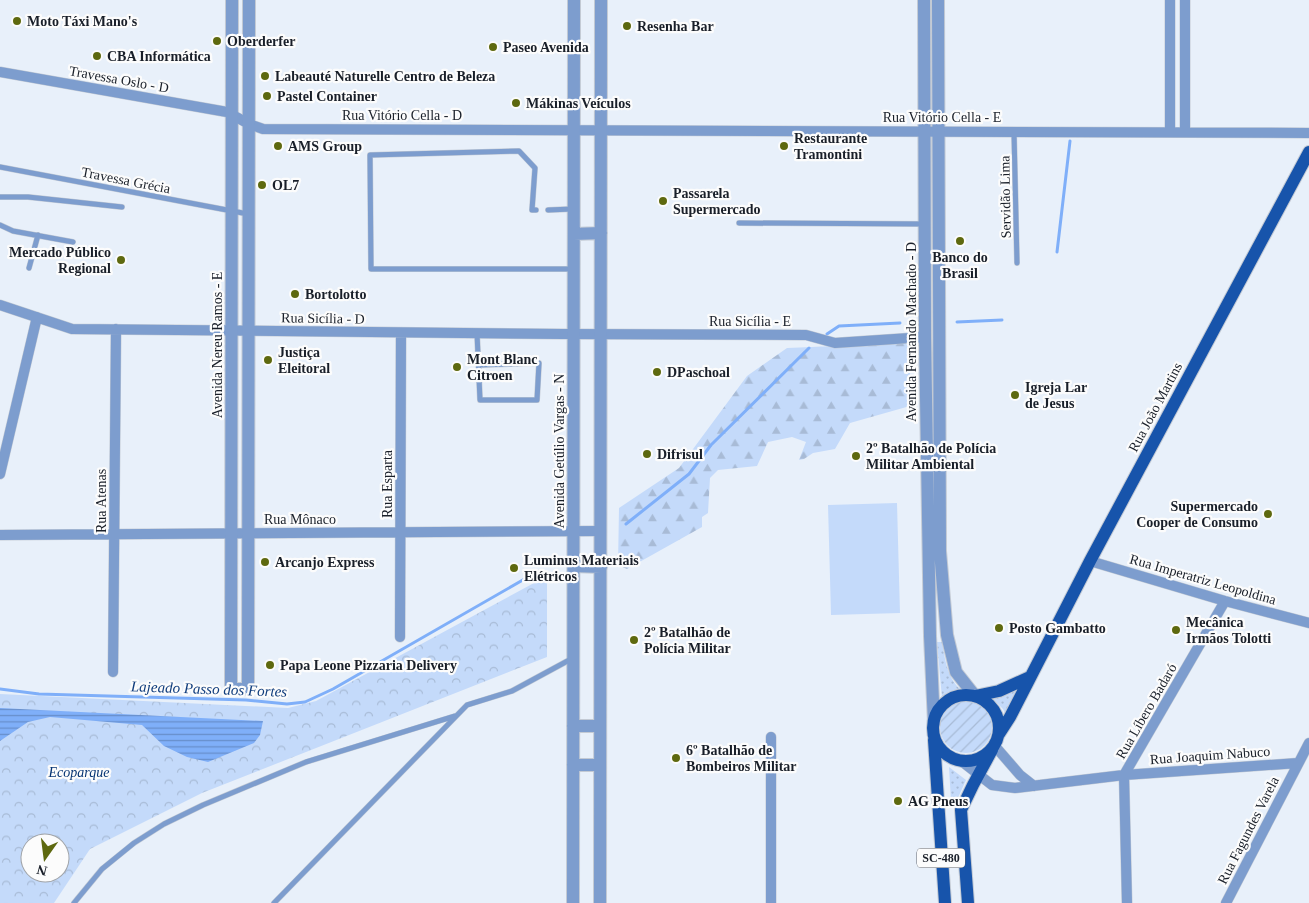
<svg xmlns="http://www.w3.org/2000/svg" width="1309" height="903" font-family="Georgia,serif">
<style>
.grass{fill:url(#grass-dots)}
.forest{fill:url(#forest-firs)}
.park{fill:url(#park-crowns);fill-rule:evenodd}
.garden{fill:url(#garden-furrows)}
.pitch{fill:#c4dafa}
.water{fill:url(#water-rules)}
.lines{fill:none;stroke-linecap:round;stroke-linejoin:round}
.stream{stroke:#7faff9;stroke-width:3}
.service-casing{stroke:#c3cad4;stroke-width:6}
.minor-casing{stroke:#c3cad4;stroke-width:11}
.tertiary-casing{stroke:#c3cad4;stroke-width:14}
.primary-casing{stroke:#c3cad4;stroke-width:14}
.service{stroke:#7d9dce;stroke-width:5}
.minor{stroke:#7d9dce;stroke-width:10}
.tertiary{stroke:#7d9dce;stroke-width:12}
.primary{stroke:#1754ab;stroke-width:12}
.poi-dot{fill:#5e690f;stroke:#fcfcfc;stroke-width:2}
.labels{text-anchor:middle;stroke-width:4.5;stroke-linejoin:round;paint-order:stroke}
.shield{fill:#fcfcfc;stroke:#5d6168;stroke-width:1}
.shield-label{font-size:12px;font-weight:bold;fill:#191f29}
.poi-label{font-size:14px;font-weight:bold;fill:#191f29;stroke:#fcfcfc;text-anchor:start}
.street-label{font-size:14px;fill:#191f29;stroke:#fcfcfc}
.park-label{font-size:14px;font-style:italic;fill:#073574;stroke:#fcfcfc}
.water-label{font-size:15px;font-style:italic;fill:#0f3c7c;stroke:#fcfcfc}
</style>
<defs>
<pattern id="grass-dots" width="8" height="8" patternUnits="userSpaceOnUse" patternTransform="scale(1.25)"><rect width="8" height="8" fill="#c4dafa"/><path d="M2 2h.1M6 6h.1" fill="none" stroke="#a8bbd6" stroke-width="1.8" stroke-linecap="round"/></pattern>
<pattern id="forest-firs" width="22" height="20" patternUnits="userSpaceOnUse" patternTransform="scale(1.25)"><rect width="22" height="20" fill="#c4dafa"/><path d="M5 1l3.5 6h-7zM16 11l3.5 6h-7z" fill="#a8bbd6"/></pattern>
<pattern id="park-crowns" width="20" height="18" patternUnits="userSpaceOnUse" patternTransform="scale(1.25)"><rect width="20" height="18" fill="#c4dafa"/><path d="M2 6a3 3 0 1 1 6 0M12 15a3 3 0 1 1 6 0" fill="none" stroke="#a8bbd6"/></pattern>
<pattern id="garden-furrows" width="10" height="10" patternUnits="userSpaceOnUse" patternTransform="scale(1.25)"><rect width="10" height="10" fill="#c4dafa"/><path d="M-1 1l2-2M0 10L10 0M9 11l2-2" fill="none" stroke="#a8bbd6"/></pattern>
<pattern id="water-rules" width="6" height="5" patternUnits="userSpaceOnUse" patternTransform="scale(1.25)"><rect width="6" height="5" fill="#7faff9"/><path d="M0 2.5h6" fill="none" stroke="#678eca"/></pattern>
</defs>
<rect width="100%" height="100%" fill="#e8f0fa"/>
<path class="grass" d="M 937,642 L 942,642 C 945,659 947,677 960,689 L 942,698 Z
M 1022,685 L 1006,715 L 1003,709 L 990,696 Z
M 949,767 L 966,780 L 957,800 L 951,801 Z"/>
<path class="forest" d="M 910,343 L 910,406 L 850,423 L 835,449 L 813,453 L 804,459 L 799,460 L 806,442 L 792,437 L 768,442 L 757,466 L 718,470 L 710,478 L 708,513 L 702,517 L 702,527 L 627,569 L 618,565 L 619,508 L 679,468 L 747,376 L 787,348 Z"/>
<path class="park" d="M 547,576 L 547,657 L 202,793 L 90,849 L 54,903 L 0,903 L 0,694 L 288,708 L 316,701 ZM 30,843 L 60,843 L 60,873 L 30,873 Z"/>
<path class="garden" d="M940 727a26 26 0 1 1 52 0a26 26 0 1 1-52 0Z"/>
<path class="pitch" d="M 897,503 L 900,613 L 831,615 L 828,505 Z"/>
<path class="water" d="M 0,708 L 263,721 L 260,735 L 254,743 L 208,762 L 187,757 L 164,746 L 142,725 L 50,717 L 28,722 L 0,741 Z"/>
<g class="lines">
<path class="stream" d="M 1057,252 L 1070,141
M 957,322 L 1002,320
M 827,334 L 839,326 L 900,323
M 626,524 L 689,474 L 711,445 L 809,348
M 0,689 L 39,694 L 246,700 L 287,704 L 305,702 L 333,689 L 535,573"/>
<g class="service-casing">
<path id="service" d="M 1014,132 L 1017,263
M 0,167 L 248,214
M 0,197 L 28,197 L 122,207
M 536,210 L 532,210 L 535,168 L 519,151 L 370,155 L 371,269 L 573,269
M 548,210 L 572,209
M 739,223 L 925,224
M 0,225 L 13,231 L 73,242
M 29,268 L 38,235
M 477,333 L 480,400 L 537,400 L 539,363 L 479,365
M 74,903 L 102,869 L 134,843 L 164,824 L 203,805 L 306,762 L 455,716
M 274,903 L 467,705 L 512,691 L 573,658"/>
</g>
<g class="minor-casing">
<path id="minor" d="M 0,72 L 227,112 L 249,124 L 263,129 L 1309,133
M 1170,132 L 1170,0
M 1185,132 L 1185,0
M 0,305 L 72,329 L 563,334 L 806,335 L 835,343 L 925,337
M 0,474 L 37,317
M 0,535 L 601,531
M 1090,561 L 1225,601 L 1309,623
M 400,637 L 401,333
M 113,672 L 116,329
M 994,745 L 1020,775 L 1034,786
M 960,760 L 992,785 L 1015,788 L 1124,775 L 1298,763
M 771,903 L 771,737
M 1127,903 L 1124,775 L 1225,601
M 1226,903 L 1309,743"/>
</g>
<g class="tertiary-casing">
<path id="tertiary" d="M 232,0 L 231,689 L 248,689 L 249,0
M 924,0 L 925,337 L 930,636 L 934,723
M 938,0 L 940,551 L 947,635 L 956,672 L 975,696
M 574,234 L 601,233
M 574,566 L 601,567
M 573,726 L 600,726
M 573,765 L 600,765
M 573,903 L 574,0
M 600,903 L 601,0"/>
</g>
<g class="primary-casing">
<path id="primary" d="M933 728a33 33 0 1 1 66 0a33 33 0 1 1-66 0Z
M 975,696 L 999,691 L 1030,677
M 999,734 L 1010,717 L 1090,561 L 1309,152
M 934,740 L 945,903
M 968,903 L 961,810 L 973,785 L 992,750"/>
</g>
<use href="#service" class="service"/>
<use href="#minor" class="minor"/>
<use href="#tertiary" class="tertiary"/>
<use href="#primary" class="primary"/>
</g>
<g class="poi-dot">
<circle cx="17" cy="21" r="5"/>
<circle cx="627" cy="26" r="5"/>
<circle cx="217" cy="41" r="5"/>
<circle cx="493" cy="47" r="5"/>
<circle cx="97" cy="56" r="5"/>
<circle cx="265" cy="76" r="5"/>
<circle cx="267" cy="96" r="5"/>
<circle cx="516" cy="103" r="5"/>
<circle cx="278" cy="146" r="5"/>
<circle cx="784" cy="146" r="5"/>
<circle cx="262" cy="185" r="5"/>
<circle cx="663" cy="201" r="5"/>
<circle cx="960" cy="241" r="5"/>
<circle cx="121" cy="260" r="5"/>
<circle cx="295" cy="294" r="5"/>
<circle cx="268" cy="360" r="5"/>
<circle cx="457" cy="367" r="5"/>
<circle cx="657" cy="372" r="5"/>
<circle cx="1015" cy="395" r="5"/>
<circle cx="647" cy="454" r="5"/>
<circle cx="856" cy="456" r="5"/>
<circle cx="1268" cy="514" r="5"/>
<circle cx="265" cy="562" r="5"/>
<circle cx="514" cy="568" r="5"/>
<circle cx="999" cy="628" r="5"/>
<circle cx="1176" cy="630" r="5"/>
<circle cx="634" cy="640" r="5"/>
<circle cx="270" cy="665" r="5"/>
<circle cx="676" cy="758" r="5"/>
<circle cx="898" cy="801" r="5"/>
</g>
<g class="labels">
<rect class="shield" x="917" y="848.5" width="48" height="19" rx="4"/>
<g class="shield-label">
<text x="941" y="862">SC-480</text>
</g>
<g class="poi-label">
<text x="27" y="26">Moto Táxi Mano's</text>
<text x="637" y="31">Resenha Bar</text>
<text x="227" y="46">Oberderfer</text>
<text x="503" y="52">Paseo Avenida</text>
<text x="107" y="61">CBA Informática</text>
<text x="275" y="81">Labeauté Naturelle Centro de Beleza</text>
<text x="277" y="101">Pastel Container</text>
<text x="526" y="108">Mákinas Veículos</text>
<text x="794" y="143">Restaurante<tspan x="794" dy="16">Tramontini</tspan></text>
<text x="288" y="151">AMS Group</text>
<text x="272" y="190">OL7</text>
<text x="673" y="198">Passarela<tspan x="673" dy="16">Supermercado</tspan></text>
<text x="111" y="257" text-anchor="end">Mercado Público<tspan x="111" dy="16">Regional</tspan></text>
<text x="960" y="262" text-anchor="middle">Banco do<tspan x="960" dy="16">Brasil</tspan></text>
<text x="305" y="299">Bortolotto</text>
<text x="278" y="357">Justiça<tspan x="278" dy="16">Eleitoral</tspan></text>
<text x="467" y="364">Mont Blanc<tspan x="467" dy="16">Citroen</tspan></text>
<text x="667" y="377">DPaschoal</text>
<text x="1025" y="392">Igreja Lar<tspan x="1025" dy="16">de Jesus</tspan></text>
<text x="866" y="453">2º Batalhão de Polícia<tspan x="866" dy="16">Militar Ambiental</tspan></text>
<text x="657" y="459">Difrisul</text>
<text x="1258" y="511" text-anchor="end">Supermercado<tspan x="1258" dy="16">Cooper de Consumo</tspan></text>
<text x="524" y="565">Luminus Materiais<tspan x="524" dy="16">Elétricos</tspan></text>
<text x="275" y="567">Arcanjo Express</text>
<text x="1186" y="627">Mecânica<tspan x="1186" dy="16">Irmãos Tolotti</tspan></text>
<text x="1009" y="633">Posto Gambatto</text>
<text x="644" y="637">2º Batalhão de<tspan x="644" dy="16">Polícia Militar</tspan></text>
<text x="280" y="670">Papa Leone Pizzaria Delivery</text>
<text x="686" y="755">6º Batalhão de<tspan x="686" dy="16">Bombeiros Militar</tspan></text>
<text x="908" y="806">AG Pneus</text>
</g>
<g class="street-label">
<text transform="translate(119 79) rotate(10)" y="5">Travessa Oslo - D</text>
<text x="402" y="120">Rua Vitório Cella - D</text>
<text x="942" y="122">Rua Vitório Cella - E</text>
<text transform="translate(126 180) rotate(11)" y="5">Travessa Grécia</text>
<text transform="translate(1005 197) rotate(-91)" y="5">Servidão Lima</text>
<text transform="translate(323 318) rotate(1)" y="5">Rua Sicília - D</text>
<text x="750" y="326">Rua Sicília - E</text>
<text transform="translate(911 332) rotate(-90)" y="5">Avenida Fernando Machado - D</text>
<text transform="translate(217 345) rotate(-90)" y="5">Avenida Nereu Ramos - E</text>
<text transform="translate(1155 407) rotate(-62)" y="5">Rua João Martins</text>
<text transform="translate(559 451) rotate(-90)" y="5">Avenida Getúlio Vargas - N</text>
<text transform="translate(387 484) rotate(-90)" y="5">Rua Esparta</text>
<text transform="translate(101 501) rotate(-90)" y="5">Rua Atenas</text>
<text x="300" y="524">Rua Mônaco</text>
<text transform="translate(1203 579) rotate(16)" y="5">Rua Imperatriz Leopoldina</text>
<text transform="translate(1146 711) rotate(-60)" y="5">Rua Líbero Badaró</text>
<text transform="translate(1210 755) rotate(-4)" y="5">Rua Joaquim Nabuco</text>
<text transform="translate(1248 830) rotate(-63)" y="5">Rua Fagundes Varela</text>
</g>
<g class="park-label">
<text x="79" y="777">Ecoparque</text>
</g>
<g class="water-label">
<text transform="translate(209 689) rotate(2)" y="5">Lajeado Passo dos Fortes</text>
</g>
</g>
<g transform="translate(45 858) rotate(194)"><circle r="24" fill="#fcfcfc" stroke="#a1a4a8"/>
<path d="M0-4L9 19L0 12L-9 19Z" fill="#5e690f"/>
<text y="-8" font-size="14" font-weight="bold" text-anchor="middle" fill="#191f29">N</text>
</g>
</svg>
